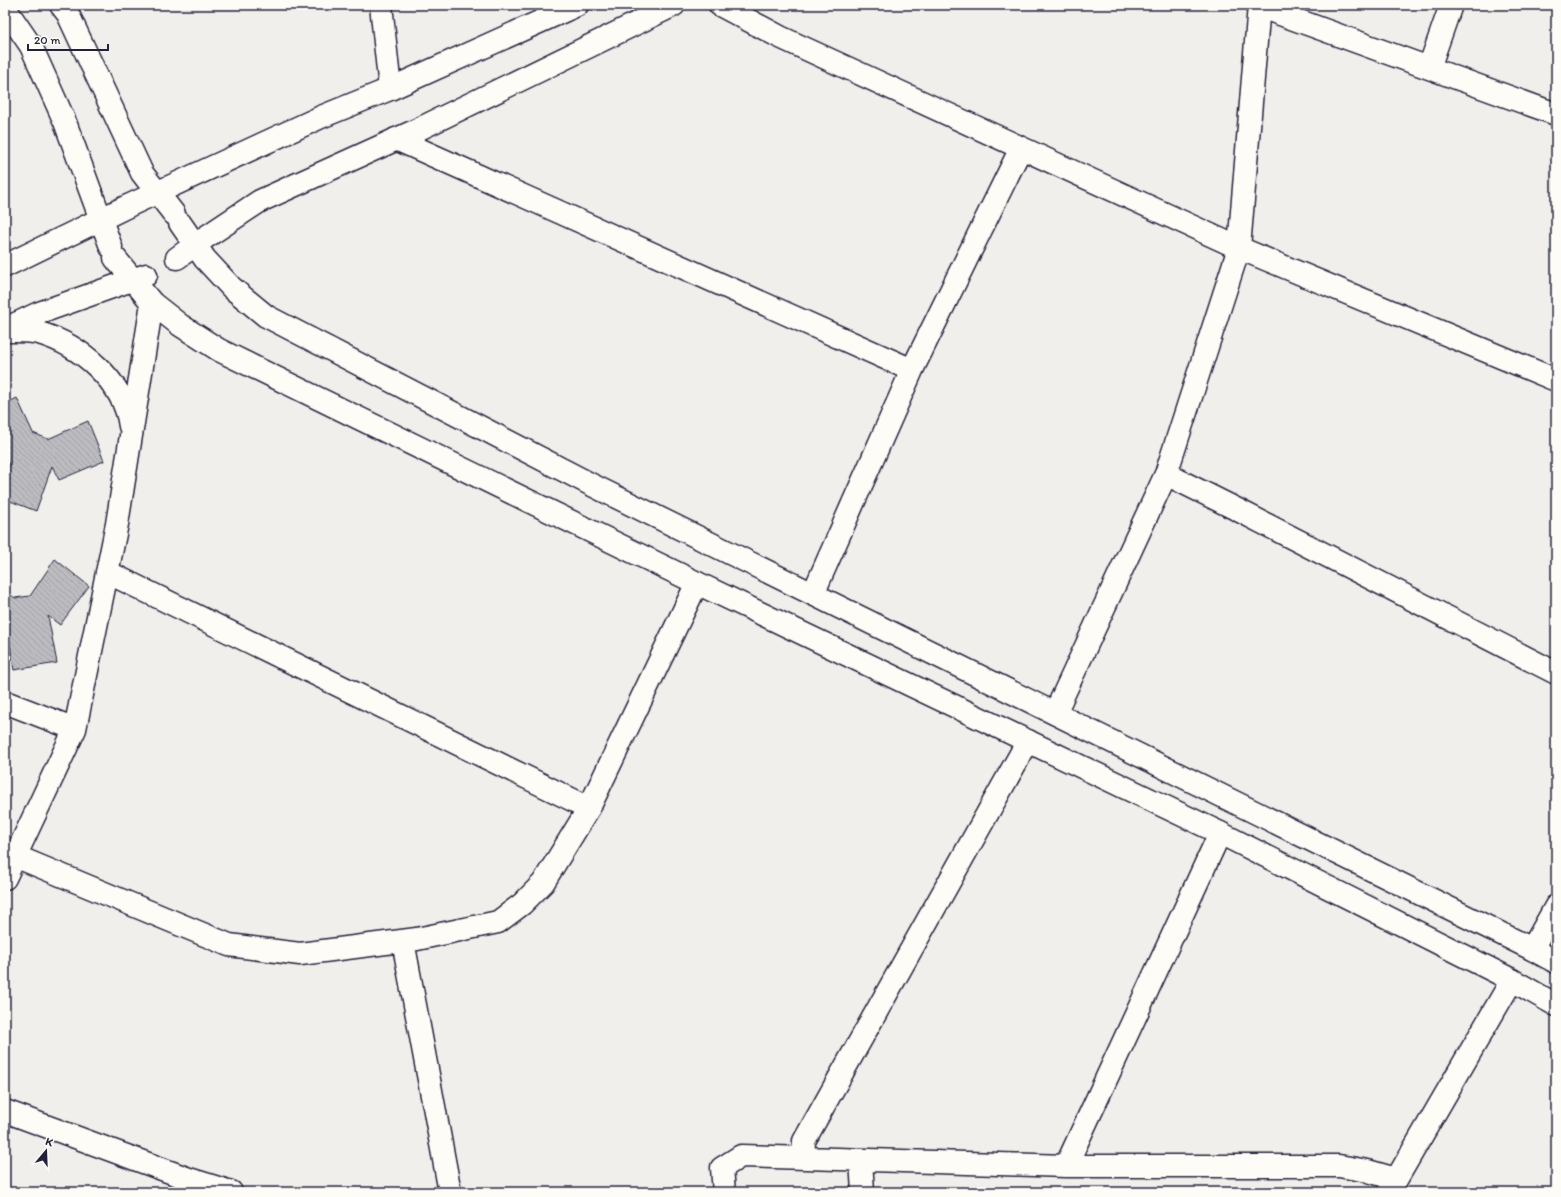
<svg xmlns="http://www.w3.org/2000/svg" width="1561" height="1197" font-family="Itim,sans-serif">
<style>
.building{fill:url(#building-back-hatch);stroke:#22223b}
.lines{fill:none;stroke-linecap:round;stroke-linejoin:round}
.street-casing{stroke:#22223b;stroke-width:25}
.secondary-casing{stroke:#22223b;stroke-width:25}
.street{stroke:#fdfcf7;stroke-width:22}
.secondary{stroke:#fdfcf7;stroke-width:22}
</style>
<defs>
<pattern id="building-back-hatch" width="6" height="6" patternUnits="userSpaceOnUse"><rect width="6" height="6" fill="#bcbcc0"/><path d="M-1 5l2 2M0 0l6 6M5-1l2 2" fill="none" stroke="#a1a1a6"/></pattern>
</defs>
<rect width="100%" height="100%" fill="#f0efec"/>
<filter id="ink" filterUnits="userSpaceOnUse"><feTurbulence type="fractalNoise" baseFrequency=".025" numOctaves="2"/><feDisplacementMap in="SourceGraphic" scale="8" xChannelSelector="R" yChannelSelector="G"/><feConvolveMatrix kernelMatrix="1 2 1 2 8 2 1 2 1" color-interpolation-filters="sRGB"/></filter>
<g filter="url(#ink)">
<path class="building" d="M 17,398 L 33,433 L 48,439 L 88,421 L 104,461 L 59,480 L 52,466 L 36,511 L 5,499 L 5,473 L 9,464 L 5,458 L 5,404 Z
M 55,559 L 89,586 L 60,625 L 48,616 L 57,663 L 14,670 L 9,637 L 5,635 L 5,591 L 15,598 L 30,596 Z"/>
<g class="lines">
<g class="street-casing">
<path id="street" d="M 381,5 L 390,89
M 720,5 L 780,37 L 1239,248 L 1556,380
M 1258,6 L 1556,114
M 1429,68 L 1451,5
M 396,139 L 912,370
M 5,331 C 16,331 29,330 39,333 C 80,345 124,381 130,426
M 1166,474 L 1234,508 L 1556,673
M 107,572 L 589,808
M 813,594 L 912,370 L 1021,148
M 5,702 L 75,729
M 1055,713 L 1166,474 L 1239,248 L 1259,5
M 15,856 L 229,945 L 300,954 L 417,939 L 498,922 L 522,904 L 543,883 L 589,808 L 697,583
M 5,878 L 75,729 L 117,524 L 152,303
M 403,941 L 450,1192
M 1532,949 L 1556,906
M 5,1111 L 189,1179 L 231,1192
M 803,1158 L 804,1141 L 1028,741
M 861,1160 L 863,1192
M 1066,1166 L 1220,833
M 724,1192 L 722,1168 L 741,1156 L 1066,1166 L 1339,1166 L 1368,1171 L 1396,1179
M 1389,1192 L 1512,980"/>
</g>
<g class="secondary-casing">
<path id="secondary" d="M 61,5 L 68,14 L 142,173 L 174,214
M 5,8 L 31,46 L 65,122 L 111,247
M 180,223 L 205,259 L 232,288 L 266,316 L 592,485 L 1532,949 L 1556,962
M 115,258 L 152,303 L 180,325 L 219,350 L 697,583 L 1220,833 L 1512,980 L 1556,1005
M 177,258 L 206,237 L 260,201 L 419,129 L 674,5
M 5,266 L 130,205 L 321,117 L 390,89 L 577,5
M 5,329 L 39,313 L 146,275"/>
</g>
<use href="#street" class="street"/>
<use href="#secondary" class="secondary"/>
</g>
</g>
<rect width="1561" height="1197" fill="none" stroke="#fdfcf7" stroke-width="20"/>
<rect x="10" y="10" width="1541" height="1177" fill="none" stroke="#22223b" stroke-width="1.5" filter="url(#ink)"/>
<g transform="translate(46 1151) rotate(19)" stroke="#fdfcf7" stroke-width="3" paint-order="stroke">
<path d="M0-3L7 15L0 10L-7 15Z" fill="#22223b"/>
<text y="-6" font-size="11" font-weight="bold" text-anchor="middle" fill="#22223b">K</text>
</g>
<path d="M28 44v6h80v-6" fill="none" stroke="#22223b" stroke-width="2"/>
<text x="34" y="44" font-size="12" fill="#22223b" stroke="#fdfcf7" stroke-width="3" paint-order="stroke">20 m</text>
</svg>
